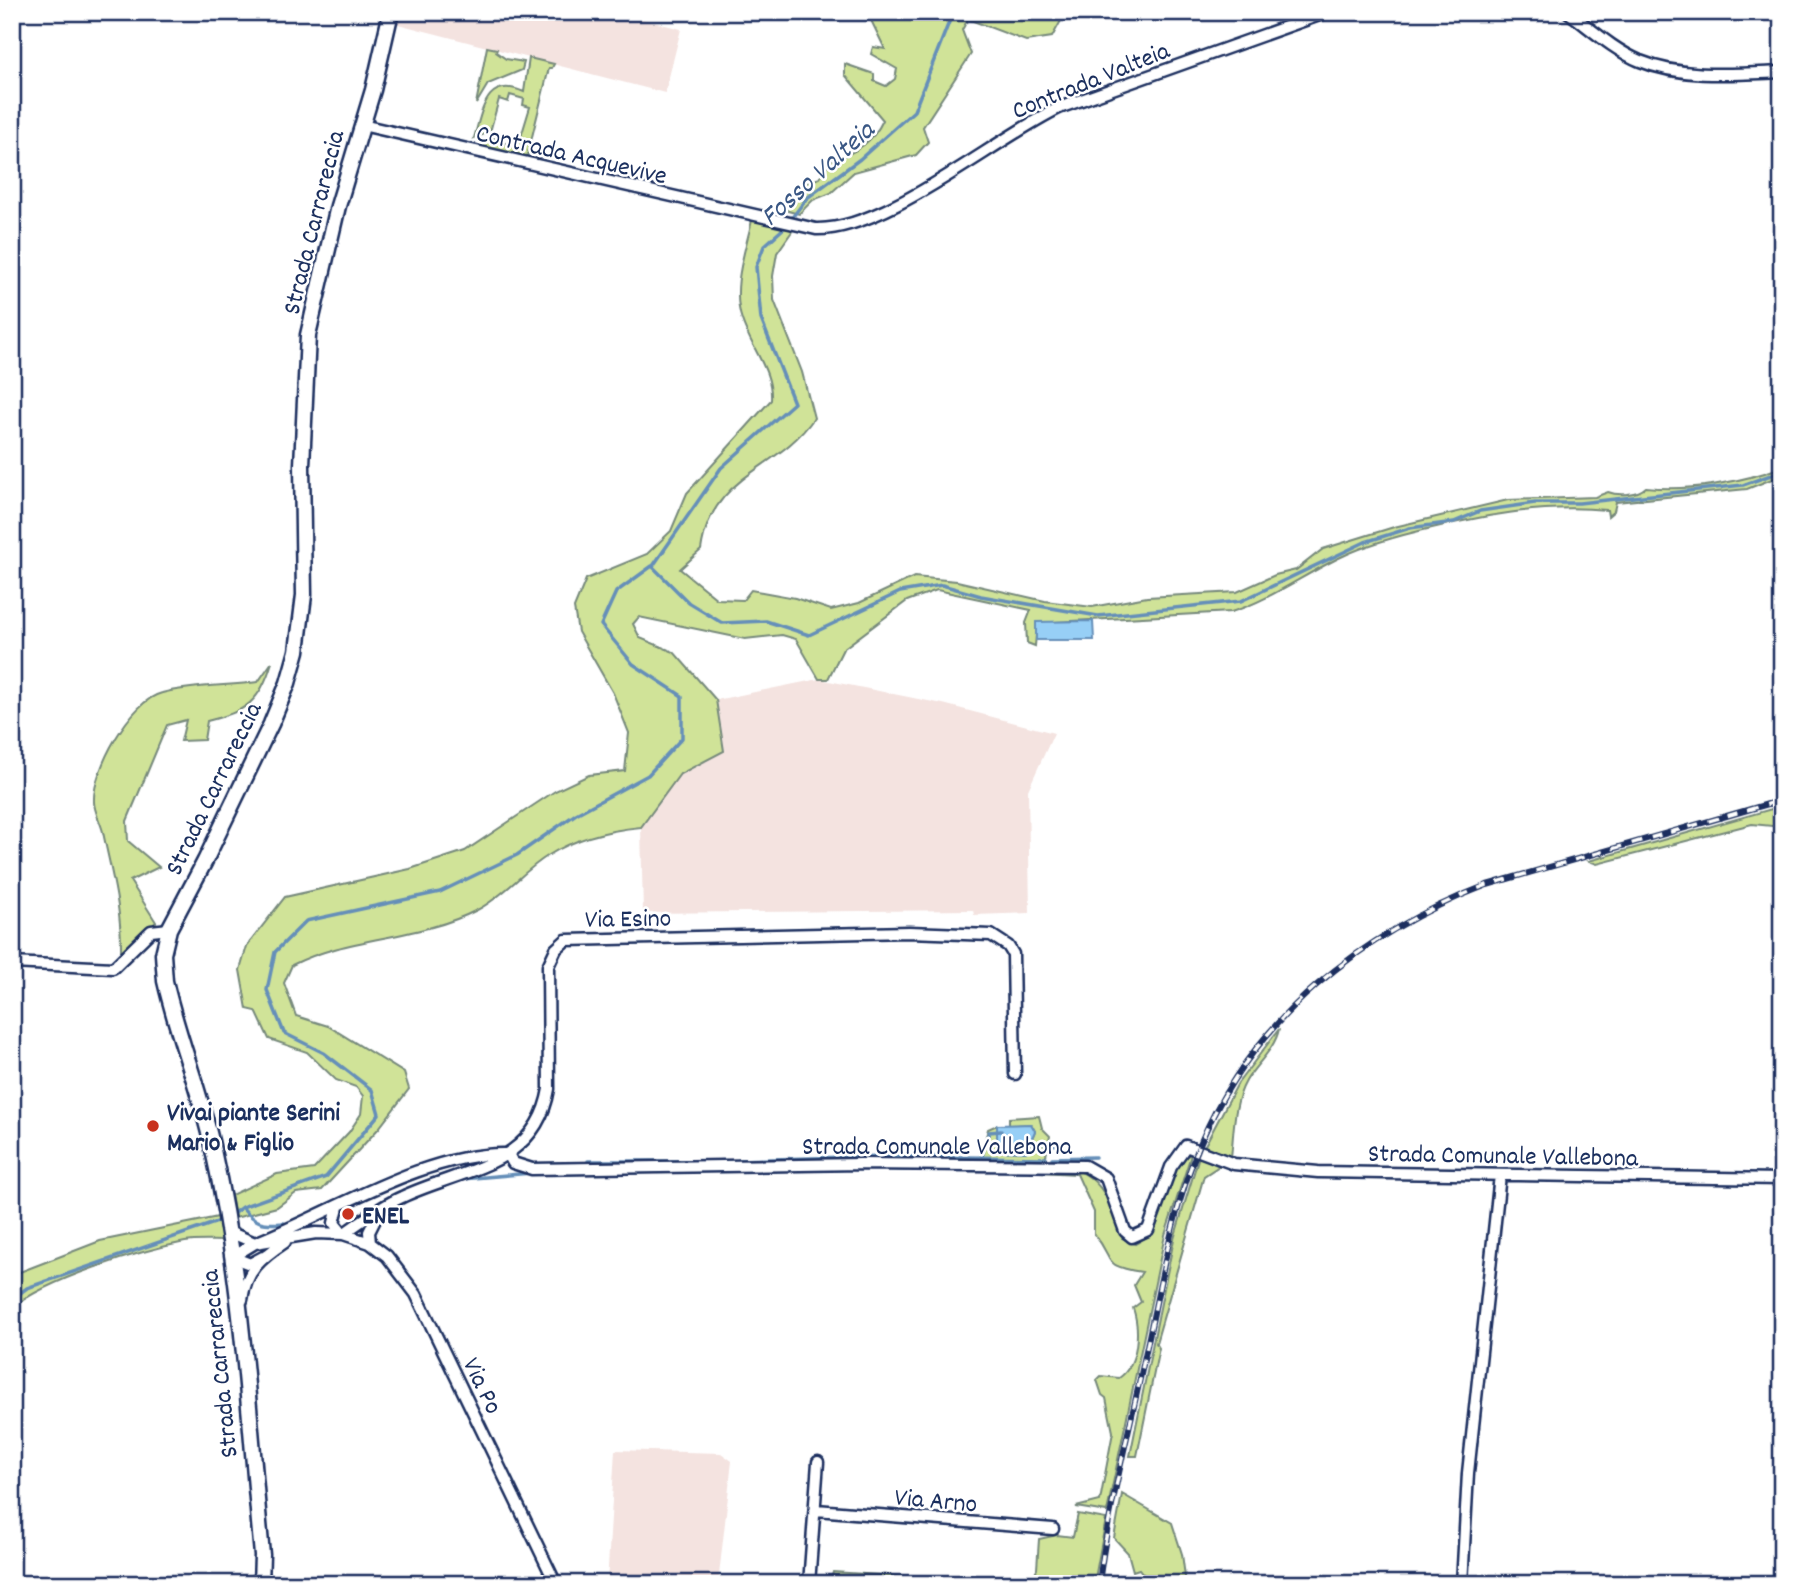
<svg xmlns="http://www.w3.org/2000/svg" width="1794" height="1596" font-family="Dekko,sans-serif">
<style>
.built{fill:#f4e3e0}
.green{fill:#d0e398;stroke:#76897b;stroke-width:2}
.water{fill:#97cff6;stroke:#658fb9;stroke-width:2}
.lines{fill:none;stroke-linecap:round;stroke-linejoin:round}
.stream{stroke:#658fb9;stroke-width:3.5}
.minor-casing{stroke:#1b2f5e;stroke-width:15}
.secondary-casing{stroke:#1b2f5e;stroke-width:19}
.minor{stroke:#fff;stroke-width:10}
.secondary{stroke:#fff;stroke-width:14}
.rail-casing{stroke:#1b2f5e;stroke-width:6}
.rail{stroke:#fff;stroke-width:3.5;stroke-dasharray:10;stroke-linecap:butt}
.poi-dot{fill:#c8321e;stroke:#fff;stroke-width:2.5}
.labels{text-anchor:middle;stroke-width:5;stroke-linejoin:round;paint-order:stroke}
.street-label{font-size:26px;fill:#1b2f5e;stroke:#fff}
.poi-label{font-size:26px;font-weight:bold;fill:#1b2f5e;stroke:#fff;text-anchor:start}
.water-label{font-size:28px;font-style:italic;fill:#3a5784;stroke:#fff}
</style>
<rect width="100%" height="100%" fill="#fff"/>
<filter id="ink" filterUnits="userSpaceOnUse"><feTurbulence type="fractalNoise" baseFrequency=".0143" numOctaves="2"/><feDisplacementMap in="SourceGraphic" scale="14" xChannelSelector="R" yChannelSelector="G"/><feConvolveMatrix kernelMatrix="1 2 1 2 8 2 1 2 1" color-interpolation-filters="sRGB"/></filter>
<g filter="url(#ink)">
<path class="built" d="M 396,12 L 614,12 L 681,29 L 665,93 L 394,23 Z
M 819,679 L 943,704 L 1054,733 L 1028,790 L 1030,913 L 974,915 L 973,910 L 643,913 L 641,827 L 680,774 L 724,751 L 716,700 Z
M 615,1450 L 721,1453 L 732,1461 L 718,1584 L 607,1584 Z"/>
<path class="green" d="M 867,12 L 1060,12 L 1062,19 L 1052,37 L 1026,41 L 968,19 L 962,30 L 971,54 L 923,127 L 928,142 L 916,155 L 854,172 L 831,193 L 813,200 L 799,214 L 788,211 L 783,206 L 789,197 L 802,193 L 807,182 L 820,178 L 831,160 C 855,154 873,142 883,120 L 845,75 L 845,64 L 874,74 L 874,81 L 886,86 L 895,79 L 897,69 L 871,54 L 873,47 L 885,49 Z
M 487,47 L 497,49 L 496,52 L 506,59 L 524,62 L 522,70 L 488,84 L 476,104 Z
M 529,58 L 554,64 L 552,68 L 549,68 L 526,161 L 475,150 L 493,138 L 511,146 L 520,140 L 530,107 L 523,105 L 524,99 L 510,95 L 508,102 L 499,99 L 490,132 L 474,138 C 482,111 486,75 524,92 Z
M 752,220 L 793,230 L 777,253 L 773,276 L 774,300 L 802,372 L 814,418 C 777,472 712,473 701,550 L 680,569 L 717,599 L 743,600 L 751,590 L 795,598 L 831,610 L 859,603 L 914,577 L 957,581 L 1045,601 L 1092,607 L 1147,597 L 1237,592 L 1275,575 L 1296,570 L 1323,549 L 1394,527 L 1508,500 L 1595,497 L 1608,492 C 1618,496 1638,495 1646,487 C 1689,492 1742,482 1782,467 L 1782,475 L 1747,489 L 1616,502 L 1614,511 L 1608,516 L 1607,510 C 1546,504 1491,514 1432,528 C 1401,535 1370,543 1341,557 C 1303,575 1270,600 1231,612 L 1037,623 L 1035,646 L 1027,643 L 1026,623 L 1031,610 L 937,590 L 907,601 L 843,649 L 828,679 L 819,679 L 796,639 L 782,635 L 745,639 L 639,617 L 633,624 L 640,638 L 674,652 L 716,700 L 724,751 L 680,774 L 641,827 C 610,830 576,838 549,855 C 523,871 504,896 477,910 C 419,940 349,936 292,965 L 284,983 L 296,1016 L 328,1026 L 404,1073 L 409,1089 L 379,1128 L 322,1190 L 296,1193 L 277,1207 L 235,1218 L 231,1195 L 277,1174 L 314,1169 L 349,1132 L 361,1114 L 363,1096 L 356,1087 L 336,1080 L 307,1052 L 269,1039 L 256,1011 L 247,1009 L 240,970 L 247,946 L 285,897 L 410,869 L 465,851 L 555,791 L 589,775 L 625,771 L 629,733 L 613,693 L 578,632 L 574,608 L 586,579 L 647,554 L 671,531 L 687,493 L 771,400 C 773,371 751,348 742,320 C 731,288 745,252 752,220 Z
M 272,662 C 260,703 246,711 207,721 L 204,740 L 181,741 L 186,720 L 167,725 L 127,821 L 128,841 L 159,867 L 130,881 L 156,922 L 121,954 C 122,909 112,876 103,832 C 101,823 94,811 94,802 C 92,771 131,700 162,693 C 192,685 226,686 258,682 Z
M 1782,806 L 1782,827 L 1752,824 L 1597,864 L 1589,861 Z
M 1279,1029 C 1275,1049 1256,1064 1246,1081 C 1233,1104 1234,1132 1231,1157 L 1204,1147 L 1238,1083 Z
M 1039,1116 L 1042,1128 L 1050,1136 L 1045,1161 L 980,1159 L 988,1129 L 997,1125 L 997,1151 L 1026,1152 L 1035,1131 L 1031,1124 L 1009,1125 L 1009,1118 Z
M 1191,1155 L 1165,1235 L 1107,1512 L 1076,1507 L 1100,1501 L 1113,1432 L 1106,1398 L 1102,1395 L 1097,1380 L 1101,1376 L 1119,1378 C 1139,1364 1140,1329 1133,1308 L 1141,1302 L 1134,1285 L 1142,1272 C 1099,1265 1117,1261 1094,1234 L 1094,1212 L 1077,1174 L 1039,1172 C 1091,1155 1111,1196 1122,1238 L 1135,1244 L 1152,1234 L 1175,1167 L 1183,1156 Z
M 1199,1156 L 1219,1166 L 1204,1176 L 1156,1343 L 1159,1348 L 1137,1456 L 1130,1456 L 1174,1239 Z
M 218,1217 L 223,1241 C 210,1241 197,1240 185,1242 C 139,1251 47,1279 12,1308 L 12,1275 L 100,1241 Z
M 1122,1494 L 1172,1523 L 1182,1554 L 1186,1584 L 1151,1584 L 1139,1569 L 1133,1571 L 1128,1553 L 1114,1538 Z
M 1078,1514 L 1106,1519 L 1094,1584 L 1029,1584 L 1037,1569 L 1039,1539 L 1057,1535 L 1073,1537 Z
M 833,1572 L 911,1577 L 911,1584 L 815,1584 L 816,1579 L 831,1580 Z"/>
<path class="water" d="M 1093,621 L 1094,640 L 1036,640 L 1036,622 Z
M 1031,1124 L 1035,1131 L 1026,1152 L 997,1151 L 997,1125 Z"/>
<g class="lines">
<path class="stream" d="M 653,566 L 721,468 L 794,403 L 761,319 L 756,267 L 764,246 L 784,228 L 807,198 L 860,159 L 914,111 L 953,12
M 1028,1142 L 1057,1145
M 982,1156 L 989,1132 L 1001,1131
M 1052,1158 L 1095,1157
M 739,1160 L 886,1156 L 1046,1158
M 588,1161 L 727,1161
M 462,1179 L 531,1173
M 242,1207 C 256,1224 263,1225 284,1223
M 230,1216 L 242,1207 L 326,1177 L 379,1114 L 372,1090 L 324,1053 L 284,1033 L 267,990 L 275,952 L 306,921 L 440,892 L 517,855 L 576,814 L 648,775 L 682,738 L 682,696 L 633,664 L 601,625 L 616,592 L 652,566 L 689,603 L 722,623 L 766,621 L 809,635 L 900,592 L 942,585 L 981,596 L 1098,616 L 1241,601 L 1365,542 L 1410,528 L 1454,522 L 1480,511 L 1535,503 L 1579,503 L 1743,485 L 1782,471
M 12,1299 L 27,1288 L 223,1220"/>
<g class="minor-casing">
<path id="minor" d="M 1568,12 C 1591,29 1614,50 1640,61 C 1684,79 1736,74 1782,72
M 362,125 L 816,229 C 885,231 993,140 1059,108 L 1328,12
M 12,963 L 113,968 L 151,931 L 169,929
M 508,1154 L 513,1163 L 532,1169 L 861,1164 L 1085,1166 L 1106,1178 L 1125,1231 L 1132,1237 L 1148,1230 L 1171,1167 L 1186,1146 L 1234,1164 L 1318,1172 L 1782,1179
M 338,1207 L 334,1223 L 343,1234
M 229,1232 L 255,1243 C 332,1213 425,1152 507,1154
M 343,1234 C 362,1221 381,1206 402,1197 C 461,1169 536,1167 549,1089 L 548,966 L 556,949 L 566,940 L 909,932 L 991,935 L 1008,946 L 1013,954 L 1015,1074
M 370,1243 L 369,1232 L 378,1214
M 263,1257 L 250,1264 L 232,1257 L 255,1243 L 316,1233 L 343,1234 L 370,1243 L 387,1256 L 416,1294 L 556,1584
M 242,1300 C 246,1270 261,1258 285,1242
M 816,1510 L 1053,1529
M 809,1584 L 818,1462
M 1462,1584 L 1468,1473 L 1500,1175"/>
</g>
<g class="secondary-casing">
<path id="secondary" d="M 261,1584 L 262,1555 C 249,1420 243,1283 213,1150 C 201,1093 178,1038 165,981 L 163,954 L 169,929 L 205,861 L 271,724 L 288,683 L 297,651 L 304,595 L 302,465 L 308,335 L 338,206 L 373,90 L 391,12"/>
</g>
<use href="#minor" class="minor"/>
<use href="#secondary" class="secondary"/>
<g class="rail-casing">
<path id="rail" d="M 1099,1584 C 1108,1509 1129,1434 1144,1360 C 1160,1288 1171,1213 1200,1144 C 1253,1018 1362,933 1487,885 L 1782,800"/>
</g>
<use href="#rail" class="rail"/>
</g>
</g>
<g class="poi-dot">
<circle cx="153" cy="1126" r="7"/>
<circle cx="348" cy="1214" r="7"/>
</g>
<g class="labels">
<g class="street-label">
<text transform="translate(1090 79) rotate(-22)" y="9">Contrada Valteia</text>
<text transform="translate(572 153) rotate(13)" y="9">Contrada Acquevive</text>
<text transform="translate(312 222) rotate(-76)" y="9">Strada Carrareccia</text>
<text transform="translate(212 788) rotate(-64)" y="9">Strada Carrareccia</text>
<text transform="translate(628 917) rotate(-1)" y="9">Via Esino</text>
<text x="937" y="1154">Strada Comunale Vallebona</text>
<text transform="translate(1503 1154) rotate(1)" y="9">Strada Comunale Vallebona</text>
<text transform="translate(218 1364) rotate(-96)" y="9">Strada Carrareccia</text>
<text transform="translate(484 1385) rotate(64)" y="9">Via Po</text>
<text transform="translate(936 1499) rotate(5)" y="9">Via Arno</text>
</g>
<g class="poi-label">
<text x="167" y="1120">Vivai piante Serini<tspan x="167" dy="30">Mario &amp; Figlio</tspan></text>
<text x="362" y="1223">ENEL</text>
</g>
<g class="water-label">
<text transform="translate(816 172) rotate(-42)" y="10">Fosso Valteia</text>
</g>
</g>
<rect width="1794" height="1596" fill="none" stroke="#fff" stroke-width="42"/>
<rect x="21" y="21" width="1752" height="1554" fill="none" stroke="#1b2f5e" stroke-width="2.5" filter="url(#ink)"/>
</svg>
